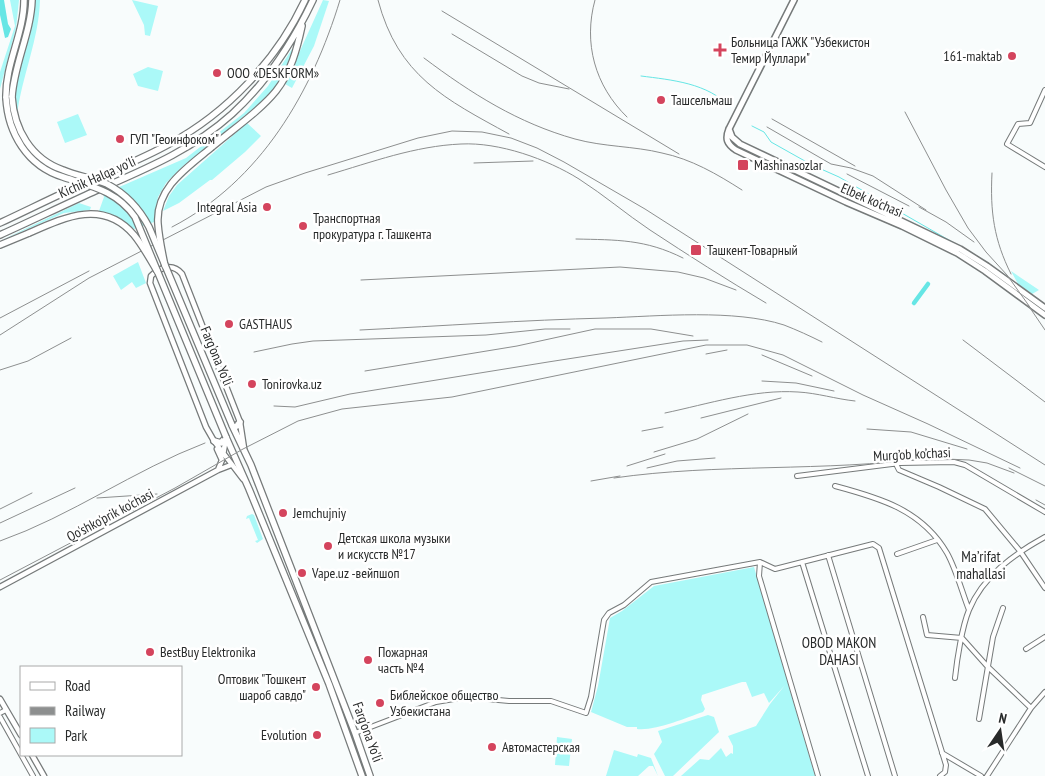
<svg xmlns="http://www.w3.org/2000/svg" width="1045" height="776" font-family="'PT Sans Narrow',sans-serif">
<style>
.green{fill:#abf9f8}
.water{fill:#66e6e5}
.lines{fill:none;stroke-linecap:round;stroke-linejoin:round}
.stream{stroke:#66e6e5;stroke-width:1}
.canal{stroke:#66e6e5;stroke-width:4.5}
.minor-casing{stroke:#767a7a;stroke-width:6}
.tertiary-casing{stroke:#767a7a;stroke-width:7}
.secondary-casing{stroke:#767a7a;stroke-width:8}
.primary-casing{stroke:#767a7a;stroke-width:8}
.trunk-casing{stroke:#767a7a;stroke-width:8}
.minor{stroke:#fff;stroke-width:4}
.tertiary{stroke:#fff;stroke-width:4.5}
.secondary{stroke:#fff;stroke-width:5}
.primary{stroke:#fff;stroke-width:5.5}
.trunk{stroke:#fff;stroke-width:5.5}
.rail{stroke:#8d8f8f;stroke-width:1}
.primary-bridge-casing{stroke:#767a7a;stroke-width:8;stroke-linecap:butt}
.trunk-bridge-casing{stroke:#767a7a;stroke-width:8;stroke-linecap:butt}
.primary-bridge{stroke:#fff;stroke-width:5.5}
.trunk-bridge{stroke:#fff;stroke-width:5.5}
.poi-dot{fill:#d4445d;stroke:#fff;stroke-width:2}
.labels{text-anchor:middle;stroke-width:5;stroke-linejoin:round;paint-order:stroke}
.poi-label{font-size:14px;fill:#282a2a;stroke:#fff;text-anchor:start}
.street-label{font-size:14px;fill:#282a2a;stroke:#fff}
.neighbourhood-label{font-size:15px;fill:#282a2a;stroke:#fff}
</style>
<rect width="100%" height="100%" fill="#f8fcfc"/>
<path class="green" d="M 10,0 L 19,0 L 16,28 L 0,89 L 0,72 L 15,26 Z
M 35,0 L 40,0 C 39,39 22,76 17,115 L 16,96 L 13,96 L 15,85 L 34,14 Z
M 132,0 L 158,6 L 150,36 L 145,35 L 144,25 Z
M 323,0 L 329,1 L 314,46 L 292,88 L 285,84 Z
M 292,49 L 294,51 L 281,78 L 270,95 L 183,166 L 166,183 L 158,197 L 154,222 L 134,229 L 118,217 L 99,211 L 104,197 L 103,194 L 186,158 L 244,113 L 268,86 Z
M 148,67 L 163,71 L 158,91 L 138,86 L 133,74 Z
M 78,114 L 87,135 L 65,143 L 57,122 Z
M 247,123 L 261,136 L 245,152 L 212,180 L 210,180 L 179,203 L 163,211 L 169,196 L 177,185 Z
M 79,203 L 91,207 L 90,210 L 64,213 L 0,241 Z
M 138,262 L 146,283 L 136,288 L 132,282 L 121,290 L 113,276 Z
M 1011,271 L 1039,290 L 1032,294 L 1018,284 Z
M 252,514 L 254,515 L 263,539 L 257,543 L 255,541 L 258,540 L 249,518 L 246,519 L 247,516 Z
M 754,567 L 815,776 L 681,776 L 700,759 L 709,760 L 721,748 L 726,757 L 731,753 L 733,754 L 733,746 L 728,736 L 756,726 L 770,704 L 785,685 L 769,703 L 764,693 L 752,697 L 746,682 L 742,682 L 702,695 L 701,700 L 705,709 L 703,712 C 685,718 656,731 637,729 L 637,727 L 627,727 L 591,712 L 598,686 L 610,618 L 622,611 L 654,586 Z
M 708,715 L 714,717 L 719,732 L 673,776 L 665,776 L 654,754 L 662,742 L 658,731 Z
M 557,737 L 572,739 L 569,766 L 555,765 Z
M 614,750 L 637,757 L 638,754 L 651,758 L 658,776 L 653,766 L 649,766 L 638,776 L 606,776 Z"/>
<path class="water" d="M 0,0 L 4,0 L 8,24 L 11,29 L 8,37 L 5,38 L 0,15 Z"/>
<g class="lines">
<path class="stream" d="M 641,76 C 672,80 708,83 730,107
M 752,126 L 764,132 L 771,142 L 812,165 L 839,177 L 954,243"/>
<path class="canal" d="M 914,303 L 928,284"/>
<g class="minor-casing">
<path id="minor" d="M 1045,90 L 1030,123 L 1018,124 L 1007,144 L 1045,167
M 897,466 L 899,470 L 939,487 L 985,509 L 1020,551 L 1045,588
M 797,476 L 900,463 L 954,462 L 965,465 L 1045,512
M 835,486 C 880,498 922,510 947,553 C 956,569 962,592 969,610
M 897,554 L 937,540
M 828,555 L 895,776
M 760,562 L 759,576 L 818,776
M 802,562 L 868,776
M 923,617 L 927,635 L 962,638 L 987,666 L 1031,708
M 1026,649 L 1045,637
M 955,678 C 957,659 962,627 969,610 C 983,576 1014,554 1045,537
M 0,713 L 6,710
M 0,717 L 33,776
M 979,719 L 993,637 L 1003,608
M 355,733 L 436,702 L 466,697 L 509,701 L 551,701 L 586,713 L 591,697 L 604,620 L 609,613 L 624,605 L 651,582 L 760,562 L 775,569 L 873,544 L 879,548 L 946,765 L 945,772 L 940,776
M 942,753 L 981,776
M 987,776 L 1031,708 L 1045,692"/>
</g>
<g class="tertiary-casing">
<path id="tertiary" d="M 217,449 L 222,460 L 218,470
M 223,455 L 226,438
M 243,479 L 214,441 L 206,427 L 150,283 L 151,276 C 160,267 173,263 182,274 L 240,422 L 244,448
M 0,587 L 218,470 L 231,465
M 0,699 L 21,735
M 32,755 L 44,776"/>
</g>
<g class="secondary-casing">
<path id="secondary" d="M 794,0 L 729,129 C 725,139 727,144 736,150 L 846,202 L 902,226 L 957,253 L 985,271 L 1045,315
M 729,129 L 732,137 L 740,144 L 960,249 L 987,266 L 1045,308"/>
</g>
<g class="primary-casing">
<path id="primary" d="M 12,97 C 14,64 31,33 32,0
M 6,98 C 5,64 24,34 24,0
M 240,422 L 237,426 L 232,425 L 251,465 L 355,733 L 370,776
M 226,437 L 249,489 L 329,684 L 362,776
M 214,441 L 221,443 L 226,437"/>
</g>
<g class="trunk-casing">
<path id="trunk" d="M 212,147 C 233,129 259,112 276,91 C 291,72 297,49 302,26
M 0,223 C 32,208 64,192 96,178 C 121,167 146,157 169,144 C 227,113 277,60 305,0
M 0,235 C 31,221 62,206 93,192 C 143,170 191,151 232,114 C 267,82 293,42 313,0
M 0,245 L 29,233"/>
</g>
<use href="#minor" class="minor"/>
<use href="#tertiary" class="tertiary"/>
<use href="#secondary" class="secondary"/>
<use href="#primary" class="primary"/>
<use href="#trunk" class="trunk"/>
<path class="rail" d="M 378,0 C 398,76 445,99 509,134
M 595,0 C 583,43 595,86 627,117
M 442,11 L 679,154
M 452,34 L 522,76 L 539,83 L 569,89
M 424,58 C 472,94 518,123 575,139 C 604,147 634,146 662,153 C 691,159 717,174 742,190
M 905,112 L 946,190 L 968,228 L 986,252 L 1007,275 L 1032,310
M 772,119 L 855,166
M 767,127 L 831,164 L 851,168 L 873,176 L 926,210
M 474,163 L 533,161
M 992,173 C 990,212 994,240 1011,274
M 847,174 L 909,206
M 328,175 C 372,162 415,146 461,144 C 499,142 547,159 579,179 C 604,195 626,214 650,230 C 688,255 727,280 766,303
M 919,207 L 946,222 L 974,242
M 172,227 C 261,181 312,92 340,0
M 576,239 C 617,240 645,239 683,258
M 361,280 L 620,267 L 678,272 L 704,278 L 736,290
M 1028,305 L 1045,330
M 0,318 L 89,271
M 360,330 C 442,326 524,320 606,318 C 659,316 735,309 784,325 C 797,330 810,336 822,342
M 0,335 L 89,278 L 266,187 L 305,173 L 418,138 L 452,131 L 482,132 L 511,138 L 537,148 L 564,162 L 645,209 L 1045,465
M 963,340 L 1045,402
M 254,352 L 292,344 L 313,341 L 486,335 L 545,329 L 570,329
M 706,354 L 727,350
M 762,355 L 812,376
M 0,370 L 28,361 L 71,338
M 365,371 L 517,346 L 595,329 L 651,329 L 693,336
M 762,381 L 796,383 L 834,391
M 274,406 L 295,407 L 350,394 L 548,362 L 683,341 L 708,340
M 665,413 C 708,404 754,389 798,392 C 817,393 836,399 855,401
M 701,418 L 781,398
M 867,429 L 911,432 L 967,449
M 642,431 L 663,427
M 654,452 L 697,439 L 748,414
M 922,458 L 969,460 L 987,463 L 1014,473
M 627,466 L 665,454
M 647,468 L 677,461 L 715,458
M 1009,468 L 1045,486
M 614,478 C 718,463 824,472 928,458
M 591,481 L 620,476
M 97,498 L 157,494
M 1036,500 L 1045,505
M 0,509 L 32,493
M 0,523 L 75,488
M 0,541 C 71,516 134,470 205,443
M 0,580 L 175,488 L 243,449 L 298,421 L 342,409 L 452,397 L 706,345 L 747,345 L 783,355 L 863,395 L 928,424 L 1020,468"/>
<g class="primary-bridge-casing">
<path id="primary-bridge" d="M 12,97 C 14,129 31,159 63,170 C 77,176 93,178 107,184 C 126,194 139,208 149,227 L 232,425
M 6,98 C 8,133 27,166 63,177 C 91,186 117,191 135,217 L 226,437"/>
</g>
<g class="trunk-bridge-casing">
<path id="trunk-bridge" d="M 29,233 C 65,217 103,199 134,235 C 143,246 150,259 157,271
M 165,266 C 162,252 159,238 158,224 C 155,188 188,167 212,147"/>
</g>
<use href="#primary-bridge" class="primary-bridge"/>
<use href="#trunk-bridge" class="trunk-bridge"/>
</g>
<g class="poi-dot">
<path d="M717.5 42.5h5v5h5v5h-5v5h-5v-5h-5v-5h5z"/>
<circle cx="1012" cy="56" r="5"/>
<circle cx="217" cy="73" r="5"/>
<circle cx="661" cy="100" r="5"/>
<circle cx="120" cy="139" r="5"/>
<rect x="737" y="159" width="12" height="12" rx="2.5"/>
<circle cx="267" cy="207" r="5"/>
<circle cx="303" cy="226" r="5"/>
<rect x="690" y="244" width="12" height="12" rx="2.5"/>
<circle cx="229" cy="324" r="5"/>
<circle cx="252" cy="384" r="5"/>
<circle cx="283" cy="513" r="5"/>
<circle cx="328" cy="546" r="5"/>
<circle cx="302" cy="573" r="5"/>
<circle cx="150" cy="652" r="5"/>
<circle cx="368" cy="660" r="5"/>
<circle cx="316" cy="687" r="5"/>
<circle cx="380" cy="703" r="5"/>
<circle cx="317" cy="735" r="5"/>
<circle cx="492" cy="747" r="5"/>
</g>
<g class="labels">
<g class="poi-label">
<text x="731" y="47">Больница ГАЖК "Узбекистон<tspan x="731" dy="16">Темир Йуллари"</tspan></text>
<text x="1002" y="61" text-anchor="end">161-maktab</text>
<text x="227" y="78">ООО «DESKFORM»</text>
<text x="671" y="105">Ташсельмаш</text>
<text x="130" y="144">ГУП "Геоинфоком"</text>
<text x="754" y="170">Mashinasozlar</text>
<text x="257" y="212" text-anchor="end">Integral Asia</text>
<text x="313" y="223">Транспортная<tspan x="313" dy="16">прокуратура г. Ташкента</tspan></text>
<text x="707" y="255">Ташкент-Товарный</text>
<text x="239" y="329">GASTHAUS</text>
<text x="262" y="389">Tonirovka.uz</text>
<text x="293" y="518">Jemchujniy</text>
<text x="338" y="543">Детская школа музыки<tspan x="338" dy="16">и искусств №17</tspan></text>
<text x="312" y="578">Vape.uz -вейпшоп</text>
<text x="160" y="657">BestBuy Elektronika</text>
<text x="378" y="657">Пожарная<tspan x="378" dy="16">часть №4</tspan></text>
<text x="306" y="684" text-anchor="end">Оптовик "Тошкент<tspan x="306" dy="16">шароб савдо"</tspan></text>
<text x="390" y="700">Библейское общество<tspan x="390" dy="16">Узбекистана</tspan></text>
<text x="307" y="740" text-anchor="end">Evolution</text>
<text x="502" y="752">Автомастерская</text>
</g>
<g class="street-label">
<text transform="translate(97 177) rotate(-24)" y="5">Kichik Halqa yo'li</text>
<text transform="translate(872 200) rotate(23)" y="5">Elbek ko'chasi</text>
<text transform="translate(217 356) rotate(67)" y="5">Farg'ona Yo'li</text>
<text transform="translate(912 454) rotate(-3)" y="5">Murg’ob ko’chasi</text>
<text transform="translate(110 515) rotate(-28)" y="5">Qo'shko'prik ko'chasi</text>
<text transform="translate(368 732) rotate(70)" y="5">Farg'ona Yo'li</text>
</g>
<g class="neighbourhood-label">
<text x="981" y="562">Maʼrifat<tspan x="981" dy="17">mahallasi</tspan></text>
<text x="839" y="648">OBOD MAKON<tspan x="839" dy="17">DAHASI</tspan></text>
</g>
</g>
<rect x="20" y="666" width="162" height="90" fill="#ffffff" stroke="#a9aaaa"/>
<rect x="30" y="682" width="25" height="8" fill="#ffffff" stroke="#a9aaaa"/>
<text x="65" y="691" font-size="15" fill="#282a2a">Road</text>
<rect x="30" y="707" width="25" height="8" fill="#8d8f8f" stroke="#a9aaaa"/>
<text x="65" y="716" font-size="15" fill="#282a2a">Railway</text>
<rect x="30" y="728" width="25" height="15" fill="#abf9f8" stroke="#a9aaaa"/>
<text x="65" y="741" font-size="15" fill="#282a2a">Park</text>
<g transform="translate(1000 731) rotate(13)" stroke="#ffffff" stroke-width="4" paint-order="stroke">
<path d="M0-4L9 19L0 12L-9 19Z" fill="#282a2a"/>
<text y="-8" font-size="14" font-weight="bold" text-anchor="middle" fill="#282a2a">N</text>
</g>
</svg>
